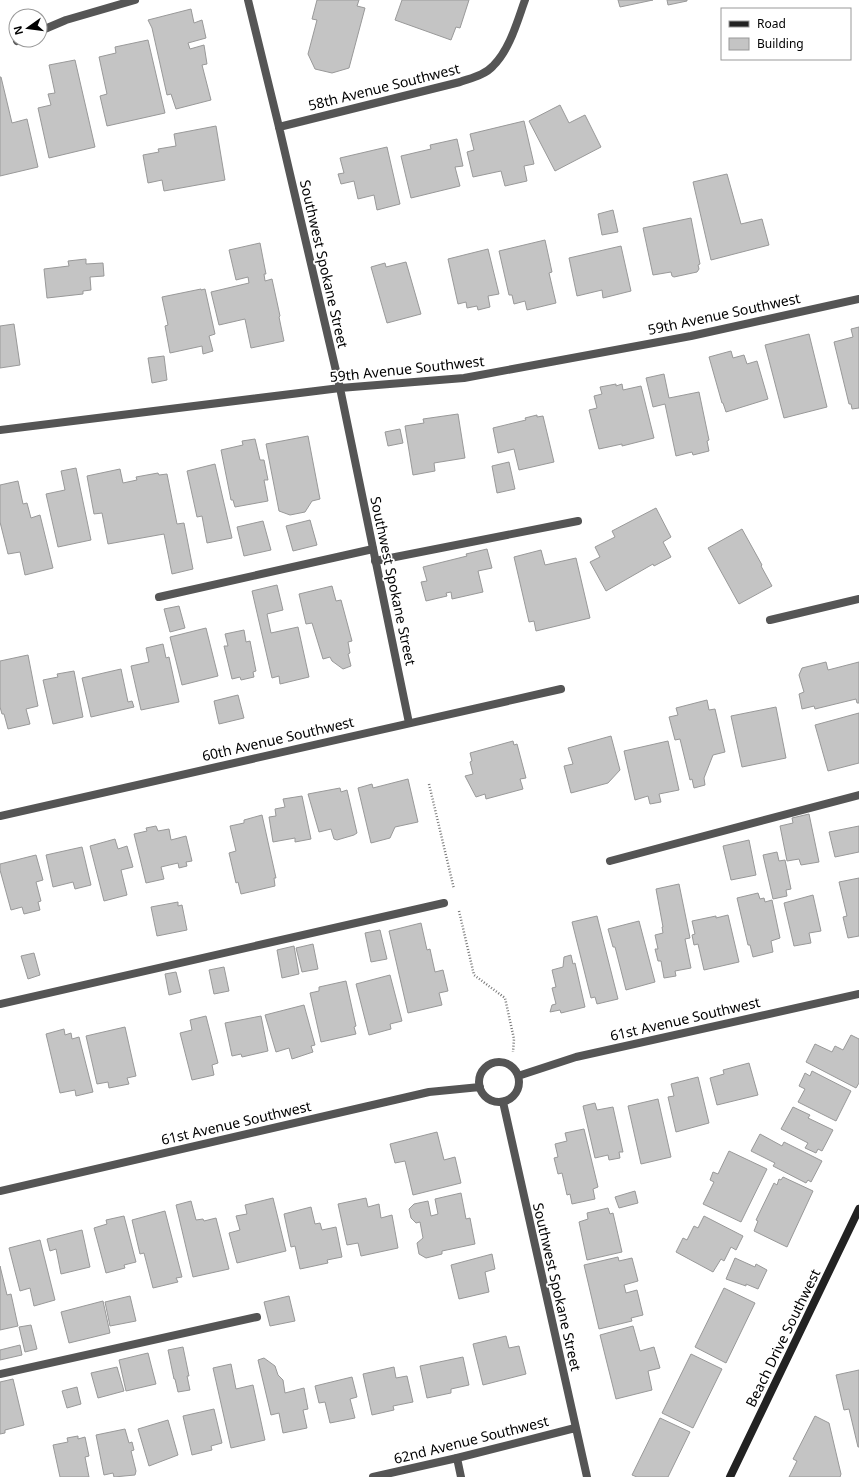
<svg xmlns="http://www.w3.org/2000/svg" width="859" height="1477" font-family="'Noto Sans',sans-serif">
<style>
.building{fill:#c4c4c4;stroke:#999}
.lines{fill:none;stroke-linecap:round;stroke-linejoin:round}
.path{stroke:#777;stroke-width:2.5;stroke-dasharray:1 2;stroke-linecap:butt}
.service{stroke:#555;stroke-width:8}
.minor{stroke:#555;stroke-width:8}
.tertiary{stroke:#555;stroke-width:8}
.secondary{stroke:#222;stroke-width:8}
.labels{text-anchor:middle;stroke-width:3.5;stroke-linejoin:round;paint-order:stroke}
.street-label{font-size:14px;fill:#000;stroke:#fff}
</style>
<rect width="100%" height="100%" fill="#fff"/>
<path class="building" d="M 317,0 L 359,0 L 357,6 L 365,8 L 349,68 L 332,73 L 315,69 L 308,54 L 317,20 L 312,19 Z
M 402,0 L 469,0 L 460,28 L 456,27 L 451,40 L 395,20 Z
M 618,0 L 653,0 L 620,7 Z
M 667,0 L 687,0 L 687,1 L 668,5 Z
M 191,9 L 194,23 L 202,20 L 206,38 L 188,43 L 190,49 L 204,45 L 207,64 L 202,65 L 211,100 L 176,109 L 171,94 L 167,95 L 152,28 L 148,20 Z
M 148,40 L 165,113 L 107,126 L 100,96 L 107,94 L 99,57 L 116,53 L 115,47 Z
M 75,60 L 95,147 L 49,158 L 38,108 L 51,105 L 48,94 L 55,93 L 49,65 Z
M 0,77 L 1,77 L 12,123 L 27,119 L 38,167 L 0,176 Z
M 560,105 L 569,123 L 585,115 L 601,147 L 555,171 L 529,121 Z
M 524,121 L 534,164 L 524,166 L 527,181 L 505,186 L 501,171 L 473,177 L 467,152 L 474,150 L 470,134 Z
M 216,126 L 225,180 L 164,191 L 162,180 L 148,183 L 143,155 L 159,152 L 158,149 L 176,146 L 174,134 Z
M 457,139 L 463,166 L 455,167 L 460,186 L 411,198 L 401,156 L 431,149 L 430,145 Z
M 387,147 L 400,204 L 377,210 L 374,195 L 358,199 L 354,181 L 341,184 L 338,174 L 344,173 L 340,158 Z
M 727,174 L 741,224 L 762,219 L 769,245 L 711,260 L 693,182 Z
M 613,210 L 618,232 L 602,235 L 598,214 Z
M 691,218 L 700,264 L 698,265 L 699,269 L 697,272 L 674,277 L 672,276 L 671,272 L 653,275 L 643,228 Z
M 545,240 L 552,272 L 549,273 L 556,303 L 527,310 L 525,301 L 514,304 L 512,295 L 509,295 L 499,251 Z
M 260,243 L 266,274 L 264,274 L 265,281 L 272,279 L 280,316 L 279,317 L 284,341 L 251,348 L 245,319 L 219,325 L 211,292 L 249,283 L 248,277 L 236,280 L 229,250 Z
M 621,246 L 631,291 L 603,298 L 602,290 L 577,296 L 569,258 Z
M 488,249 L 499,294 L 488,296 L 490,307 L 478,310 L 477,306 L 467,308 L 466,302 L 458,304 L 448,259 Z
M 86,259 L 86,264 L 103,263 L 104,276 L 90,277 L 91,290 L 83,291 L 83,294 L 47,298 L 44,269 L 69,266 L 68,261 Z
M 406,262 L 421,314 L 387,323 L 371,267 L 385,263 L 386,267 Z
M 201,289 L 201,290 L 205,289 L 215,334 L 209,336 L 213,351 L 203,354 L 202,346 L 170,353 L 165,326 L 168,325 L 162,297 Z
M 14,324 L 20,365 L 0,368 L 0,326 Z
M 859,327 L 859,408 L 852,409 L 851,404 L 849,404 L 834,342 L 853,337 L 851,329 Z
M 809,334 L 827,407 L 784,418 L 765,345 Z
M 731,351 L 733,358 L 744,355 L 747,364 L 757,361 L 768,399 L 726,412 L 723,403 L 722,403 L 709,357 Z
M 164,356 L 167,380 L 152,383 L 148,358 Z
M 664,374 L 669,398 L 699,392 L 709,440 L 707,441 L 709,451 L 693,455 L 692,452 L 676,456 L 665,404 L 653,407 L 646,378 Z
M 616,384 L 616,386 L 622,384 L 623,390 L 641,386 L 654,438 L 622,446 L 622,444 L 599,449 L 589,410 L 597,408 L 594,396 L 602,394 L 600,387 Z
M 458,414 L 465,458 L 434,463 L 435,471 L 413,475 L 405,426 L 424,423 L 423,419 Z
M 537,415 L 537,417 L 543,416 L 554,462 L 519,470 L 514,449 L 498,453 L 493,428 L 526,420 L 525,418 Z
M 400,429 L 403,443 L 388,446 L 385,432 Z
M 308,436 L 320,499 L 312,501 L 305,512 L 290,515 L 279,511 L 266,444 Z
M 255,439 L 260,460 L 264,460 L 268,480 L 264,480 L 268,501 L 235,507 L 233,500 L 231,500 L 221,450 L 243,445 L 242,441 Z
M 509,462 L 515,489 L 497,493 L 492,466 Z
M 215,464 L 232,538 L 207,543 L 202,516 L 197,517 L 187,471 Z
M 76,468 L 91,540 L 58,547 L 46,494 L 65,490 L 61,471 Z
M 120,469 L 123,483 L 137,480 L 136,477 L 158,473 L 159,475 L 167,474 L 177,524 L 184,523 L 193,569 L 172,574 L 164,534 L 108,544 L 102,513 L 94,514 L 87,476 Z
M 18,481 L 23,504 L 27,503 L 31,518 L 40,515 L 53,568 L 25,575 L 20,552 L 8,554 L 0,522 L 0,485 Z
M 656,508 L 671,537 L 663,542 L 671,557 L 654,566 L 653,564 L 606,591 L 590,562 L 600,557 L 595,547 L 615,537 L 612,531 Z
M 310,520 L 317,545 L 293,551 L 286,526 Z
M 263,521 L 271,550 L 244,556 L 237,527 Z
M 742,529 L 762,565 L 761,566 L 772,586 L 739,604 L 708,548 Z
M 487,549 L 492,568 L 478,571 L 483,592 L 452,599 L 451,592 L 446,593 L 447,596 L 426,601 L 421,582 L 427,581 L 423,567 L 467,556 L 466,554 Z
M 541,550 L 545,565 L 576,558 L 590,618 L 536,631 L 534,621 L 529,622 L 514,557 Z
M 277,585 L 283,610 L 267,614 L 271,633 L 298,627 L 309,677 L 280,684 L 279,676 L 272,678 L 252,591 Z
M 332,586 L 336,601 L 341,600 L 352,641 L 348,642 L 350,653 L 348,654 L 351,666 L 343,669 L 332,661 L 330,657 L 323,659 L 312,623 L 306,624 L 299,594 Z
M 179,606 L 185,628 L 170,632 L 164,609 Z
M 206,628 L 218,676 L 182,685 L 170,637 Z
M 244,630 L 246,642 L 250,641 L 256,671 L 253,672 L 254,677 L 241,680 L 240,677 L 232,679 L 224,646 L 228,646 L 225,634 Z
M 163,644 L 166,658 L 169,657 L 179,702 L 141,710 L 131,666 L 149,662 L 146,648 Z
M 28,655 L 38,706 L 26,709 L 30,724 L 8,729 L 4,714 L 2,714 L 0,707 L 0,661 Z
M 826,662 L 828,670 L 859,662 L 859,703 L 857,703 L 856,699 L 815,709 L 814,706 L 802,709 L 799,694 L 804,692 L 799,675 L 802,668 Z
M 121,669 L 128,702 L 132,701 L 134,707 L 91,717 L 82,678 Z
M 74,671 L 83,717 L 53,724 L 43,680 L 58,677 L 57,674 Z
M 238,695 L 244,718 L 219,724 L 214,701 Z
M 707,700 L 709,710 L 715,709 L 725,752 L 713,755 L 704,778 L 705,785 L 694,788 L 692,779 L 690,780 L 680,739 L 675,740 L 669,717 L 678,715 L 676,708 Z
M 776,707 L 786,758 L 742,767 L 731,716 Z
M 859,713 L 859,763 L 828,771 L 815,725 Z
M 611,736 L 620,770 L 608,783 L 571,793 L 564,766 L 573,764 L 568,748 Z
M 513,741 L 514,745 L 517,744 L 526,778 L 520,779 L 523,789 L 486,799 L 485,794 L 476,797 L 465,776 L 473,774 L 470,762 L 472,761 L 470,753 Z
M 668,741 L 679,790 L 659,794 L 661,802 L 650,804 L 648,796 L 635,800 L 624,751 Z
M 408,779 L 418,822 L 395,827 L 390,838 L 371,843 L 358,788 L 372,784 L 373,788 Z
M 340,788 L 341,792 L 347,790 L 357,833 L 354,835 L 337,840 L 334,839 L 331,829 L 319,832 L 308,794 Z
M 302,796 L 311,839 L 295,842 L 295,838 L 273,842 L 269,817 L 276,816 L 275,809 L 285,807 L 283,799 Z
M 809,814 L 819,862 L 801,865 L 799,859 L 787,861 L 780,826 L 793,823 L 792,818 Z
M 262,815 L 276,878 L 274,878 L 275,886 L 241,894 L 238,882 L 236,883 L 229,853 L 236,851 L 230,826 L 244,823 L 244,820 Z
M 156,826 L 158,831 L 169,829 L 171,840 L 186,836 L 192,861 L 186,862 L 187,866 L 179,868 L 178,863 L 161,867 L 164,879 L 146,883 L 134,834 L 147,831 L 146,828 Z
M 859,826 L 859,852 L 835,857 L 829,832 Z
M 115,839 L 118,849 L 127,846 L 133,867 L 121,870 L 127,895 L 104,901 L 90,846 Z
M 749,840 L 756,875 L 731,880 L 723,846 Z
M 82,847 L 91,885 L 75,889 L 73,882 L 53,887 L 46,855 Z
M 777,852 L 779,861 L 785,860 L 791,889 L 786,890 L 787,896 L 773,899 L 763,855 Z
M 36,855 L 43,880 L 36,882 L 41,901 L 38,902 L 40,910 L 24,914 L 22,907 L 11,910 L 0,870 L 0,864 Z
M 859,878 L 859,936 L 848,938 L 843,917 L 847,916 L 839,882 Z
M 679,884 L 690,938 L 685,939 L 691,968 L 675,971 L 676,976 L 664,978 L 661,961 L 658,961 L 655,949 L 658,949 L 655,935 L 663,933 L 662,927 L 663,927 L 656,889 Z
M 758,893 L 760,899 L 764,898 L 765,902 L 772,900 L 780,938 L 771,941 L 773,952 L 753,957 L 750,945 L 748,945 L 737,898 Z
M 813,895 L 821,931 L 809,933 L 811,943 L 794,946 L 784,903 Z
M 178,902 L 178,906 L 182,905 L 187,930 L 157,936 L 151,907 Z
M 728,915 L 739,962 L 704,970 L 698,944 L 694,945 L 692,935 L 695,934 L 692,921 L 716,916 L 716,918 Z
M 597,916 L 618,999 L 597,1004 L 595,997 L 591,998 L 572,922 Z
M 639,921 L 655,982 L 626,990 L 615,947 L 613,947 L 608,929 Z
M 421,923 L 427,950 L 430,949 L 435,972 L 443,970 L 448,991 L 439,993 L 442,1005 L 408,1013 L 389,931 Z
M 380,930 L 387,959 L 371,962 L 365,933 Z
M 313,944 L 318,969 L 302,972 L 296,948 Z
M 294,946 L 299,974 L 282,978 L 277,950 Z
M 34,953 L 40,975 L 28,979 L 21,956 Z
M 571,955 L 573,964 L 575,963 L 585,1007 L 561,1013 L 560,1010 L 550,1012 L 552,1005 L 556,1004 L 552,988 L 556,987 L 552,970 L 563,967 L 564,957 Z
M 224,967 L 229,991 L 214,994 L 209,970 Z
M 176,972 L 181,992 L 169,995 L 165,974 Z
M 390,975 L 402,1021 L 390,1024 L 391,1029 L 369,1035 L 356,984 Z
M 346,981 L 356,1026 L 354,1027 L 356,1034 L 321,1042 L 310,993 L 319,991 L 319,987 Z
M 304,1005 L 315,1045 L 311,1046 L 313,1052 L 292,1059 L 289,1048 L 276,1052 L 265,1015 Z
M 206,1016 L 218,1063 L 212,1065 L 214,1075 L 192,1080 L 180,1033 L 192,1030 L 190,1020 Z
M 261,1016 L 268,1051 L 242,1057 L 241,1054 L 232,1056 L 225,1023 Z
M 125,1027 L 136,1076 L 127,1078 L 129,1084 L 109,1088 L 108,1082 L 97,1084 L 86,1036 Z
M 64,1029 L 65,1035 L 71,1033 L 72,1039 L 79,1037 L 93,1092 L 76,1096 L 75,1090 L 60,1093 L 46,1034 Z
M 851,1035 L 859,1039 L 859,1083 L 856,1088 L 806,1062 L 815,1044 L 832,1052 L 835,1046 L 843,1050 Z
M 749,1063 L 758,1095 L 717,1105 L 710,1078 L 724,1074 L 723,1070 Z
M 812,1071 L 851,1091 L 836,1121 L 798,1102 L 805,1089 L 799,1086 L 805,1073 L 810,1076 Z
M 698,1077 L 709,1123 L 676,1132 L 668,1097 L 674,1096 L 671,1084 Z
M 658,1099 L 671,1157 L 641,1164 L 628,1106 Z
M 595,1103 L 597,1110 L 613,1107 L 623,1152 L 619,1152 L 620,1158 L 609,1160 L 608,1155 L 595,1158 L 583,1106 Z
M 793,1107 L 810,1115 L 808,1118 L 833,1130 L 822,1151 L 818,1149 L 816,1153 L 805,1148 L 808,1143 L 781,1129 Z
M 584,1129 L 598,1187 L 593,1189 L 595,1199 L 572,1204 L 570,1194 L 567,1195 L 562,1173 L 558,1174 L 554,1158 L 558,1157 L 555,1144 L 567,1141 L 565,1133 Z
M 437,1132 L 444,1160 L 455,1157 L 461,1183 L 413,1195 L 405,1161 L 395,1163 L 390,1144 Z
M 760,1134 L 782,1146 L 784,1142 L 822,1161 L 811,1182 L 808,1180 L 806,1183 L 773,1166 L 775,1163 L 751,1151 Z
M 729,1151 L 767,1169 L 741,1222 L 703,1204 L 714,1182 L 710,1180 L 713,1172 L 718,1174 Z
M 783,1177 L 813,1191 L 787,1247 L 754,1231 L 758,1221 L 756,1220 L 774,1183 L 777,1185 L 779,1179 L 781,1180 Z
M 635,1191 L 638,1203 L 619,1208 L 615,1197 Z
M 461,1193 L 466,1219 L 470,1218 L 475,1244 L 442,1251 L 442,1254 L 426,1258 L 419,1254 L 417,1243 L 423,1238 L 420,1222 L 416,1223 L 411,1218 L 409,1209 L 414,1204 L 428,1201 L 431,1216 L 438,1214 L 435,1199 Z
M 273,1198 L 286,1251 L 237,1263 L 229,1233 L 240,1230 L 236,1216 L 247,1214 L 245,1205 Z
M 366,1198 L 368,1207 L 379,1204 L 381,1218 L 392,1215 L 398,1248 L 361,1256 L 358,1243 L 347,1245 L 338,1204 Z
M 191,1201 L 196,1220 L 203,1219 L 204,1221 L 216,1218 L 229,1269 L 193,1277 L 176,1205 Z
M 311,1207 L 315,1224 L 320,1223 L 322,1230 L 336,1227 L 342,1257 L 327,1260 L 328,1263 L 300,1269 L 295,1246 L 291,1247 L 284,1214 Z
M 608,1208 L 610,1214 L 613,1213 L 622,1252 L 587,1260 L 579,1222 L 588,1219 L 587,1213 Z
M 165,1211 L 182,1277 L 176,1278 L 178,1282 L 153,1288 L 144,1253 L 140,1254 L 132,1220 Z
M 124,1216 L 136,1262 L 124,1265 L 125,1268 L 106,1273 L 94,1228 L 107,1224 L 106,1220 Z
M 704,1216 L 743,1236 L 736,1250 L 731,1247 L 724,1261 L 721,1259 L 713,1272 L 676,1252 L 683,1238 L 687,1240 L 694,1226 L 698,1228 Z
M 82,1230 L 90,1267 L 61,1274 L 56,1249 L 50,1251 L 47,1239 Z
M 40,1240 L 55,1300 L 34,1306 L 30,1288 L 20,1291 L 9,1248 Z
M 492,1254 L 495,1269 L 485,1272 L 489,1292 L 459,1299 L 451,1265 Z
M 618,1257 L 619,1261 L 632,1258 L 638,1281 L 624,1285 L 626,1293 L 637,1290 L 643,1315 L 631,1318 L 632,1321 L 599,1329 L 584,1265 Z
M 735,1258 L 755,1267 L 756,1264 L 767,1270 L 758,1289 L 746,1284 L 746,1286 L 726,1279 Z
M 0,1266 L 7,1295 L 11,1294 L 18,1326 L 0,1330 Z
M 724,1288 L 755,1303 L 726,1363 L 695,1347 Z
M 130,1296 L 136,1321 L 110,1326 L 105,1302 Z
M 289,1296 L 295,1321 L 270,1326 L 264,1302 Z
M 103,1301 L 110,1333 L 69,1343 L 61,1312 Z
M 31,1325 L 37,1349 L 25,1352 L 19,1327 Z
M 633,1326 L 640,1351 L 654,1347 L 660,1368 L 648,1371 L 652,1390 L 616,1399 L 600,1335 Z
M 506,1336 L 509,1348 L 519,1346 L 526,1374 L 483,1385 L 473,1344 Z
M 20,1345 L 22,1355 L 0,1360 L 0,1350 Z
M 183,1347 L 189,1376 L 187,1376 L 190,1390 L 178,1392 L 175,1379 L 174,1379 L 168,1350 Z
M 148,1353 L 156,1384 L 126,1391 L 119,1360 Z
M 691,1354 L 722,1369 L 693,1428 L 662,1413 Z
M 463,1357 L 469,1385 L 451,1389 L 451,1393 L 427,1398 L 420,1366 Z
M 264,1358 L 275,1366 L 278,1375 L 283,1380 L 285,1393 L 304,1388 L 308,1409 L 303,1410 L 307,1428 L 283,1433 L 279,1413 L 271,1415 L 258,1360 Z
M 231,1364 L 236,1389 L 253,1385 L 265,1440 L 231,1448 L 213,1368 Z
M 117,1367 L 124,1391 L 98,1398 L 91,1373 Z
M 394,1367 L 396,1378 L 407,1376 L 413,1402 L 393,1406 L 394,1410 L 372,1415 L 363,1374 Z
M 859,1370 L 859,1447 L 858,1447 L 849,1409 L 844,1410 L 836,1375 Z
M 352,1377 L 357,1397 L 350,1399 L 355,1418 L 330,1423 L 325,1402 L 319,1403 L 315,1386 Z
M 13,1379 L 24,1425 L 5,1430 L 5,1433 L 0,1434 L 0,1382 Z
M 77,1387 L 81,1404 L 67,1408 L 62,1391 Z
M 214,1409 L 222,1443 L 211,1446 L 212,1450 L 192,1455 L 183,1416 Z
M 815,1416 L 829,1423 L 841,1474 L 840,1477 L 789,1477 L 797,1461 L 793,1459 Z
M 660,1418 L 690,1432 L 668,1477 L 637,1477 L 632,1475 Z
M 168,1420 L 178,1455 L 149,1466 L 138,1429 Z
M 125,1429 L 129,1443 L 132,1442 L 134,1450 L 131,1451 L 136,1471 L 135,1475 L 114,1477 L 113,1473 L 104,1475 L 96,1435 Z
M 78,1436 L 78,1439 L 85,1437 L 89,1456 L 85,1457 L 89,1477 L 60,1477 L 53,1445 L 68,1442 L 67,1438 Z"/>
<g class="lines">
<path class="path" d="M 429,784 L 454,889
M 459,911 L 474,975 L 505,998 L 514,1039 L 513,1052"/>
<path class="service" d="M 375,561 L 578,521
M 159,597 L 373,549
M 610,861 L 859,795
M 0,1004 L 444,903
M 0,1374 L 257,1317
M 457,1458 L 461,1477"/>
<path class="minor" d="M 248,0 L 279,127
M 40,31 L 66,20 L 135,0
M 17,41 L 19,40
M 770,620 L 859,599
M 409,723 L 340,388 L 464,378 L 691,336 L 859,299
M 0,816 L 561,689
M479 1082a20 20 0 1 1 40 0a20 20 0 1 1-40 0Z
M 518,1076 L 576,1057 L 859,994
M 503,1102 L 587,1477
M 0,1191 L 429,1092 L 480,1087
M 373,1477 L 457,1458 L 575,1428"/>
<path class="tertiary" d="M 0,430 L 340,388 L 279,127 L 460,82 C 471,78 485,75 493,66 C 510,49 517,22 525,0"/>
<path class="secondary" d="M 730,1477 L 859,1209"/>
</g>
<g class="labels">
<g class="street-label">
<text transform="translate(384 87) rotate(-14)" y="5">58th Avenue Southwest</text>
<text transform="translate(324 264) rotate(77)" y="5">Southwest Spokane Street</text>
<text transform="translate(724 314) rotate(-12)" y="5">59th Avenue Southwest</text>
<text transform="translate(407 369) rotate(-6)" y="5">59th Avenue Southwest</text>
<text transform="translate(393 581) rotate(78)" y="5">Southwest Spokane Street</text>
<text transform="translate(278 739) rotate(-13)" y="5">60th Avenue Southwest</text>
<text transform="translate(685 1019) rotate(-13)" y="5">61st Avenue Southwest</text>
<text transform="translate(236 1123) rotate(-13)" y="5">61st Avenue Southwest</text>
<text transform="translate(557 1287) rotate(77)" y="5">Southwest Spokane Street</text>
<text transform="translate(783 1338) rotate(-64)" y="5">Beach Drive Southwest</text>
<text transform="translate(471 1440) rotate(-14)" y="5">62nd Avenue Southwest</text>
</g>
</g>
<rect x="721" y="8" width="130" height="52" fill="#ffffff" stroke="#999999"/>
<rect x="729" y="21" width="20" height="6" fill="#222222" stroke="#999999"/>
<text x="757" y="28" font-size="12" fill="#000000">Road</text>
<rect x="729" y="38" width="20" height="12" fill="#c4c4c4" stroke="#999999"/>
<text x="757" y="48" font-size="12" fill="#000000">Building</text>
<g transform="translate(28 28) rotate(256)"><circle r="19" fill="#ffffff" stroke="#999999"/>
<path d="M0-3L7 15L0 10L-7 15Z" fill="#000000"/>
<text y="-6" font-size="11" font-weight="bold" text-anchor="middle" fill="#000000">N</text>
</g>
</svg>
